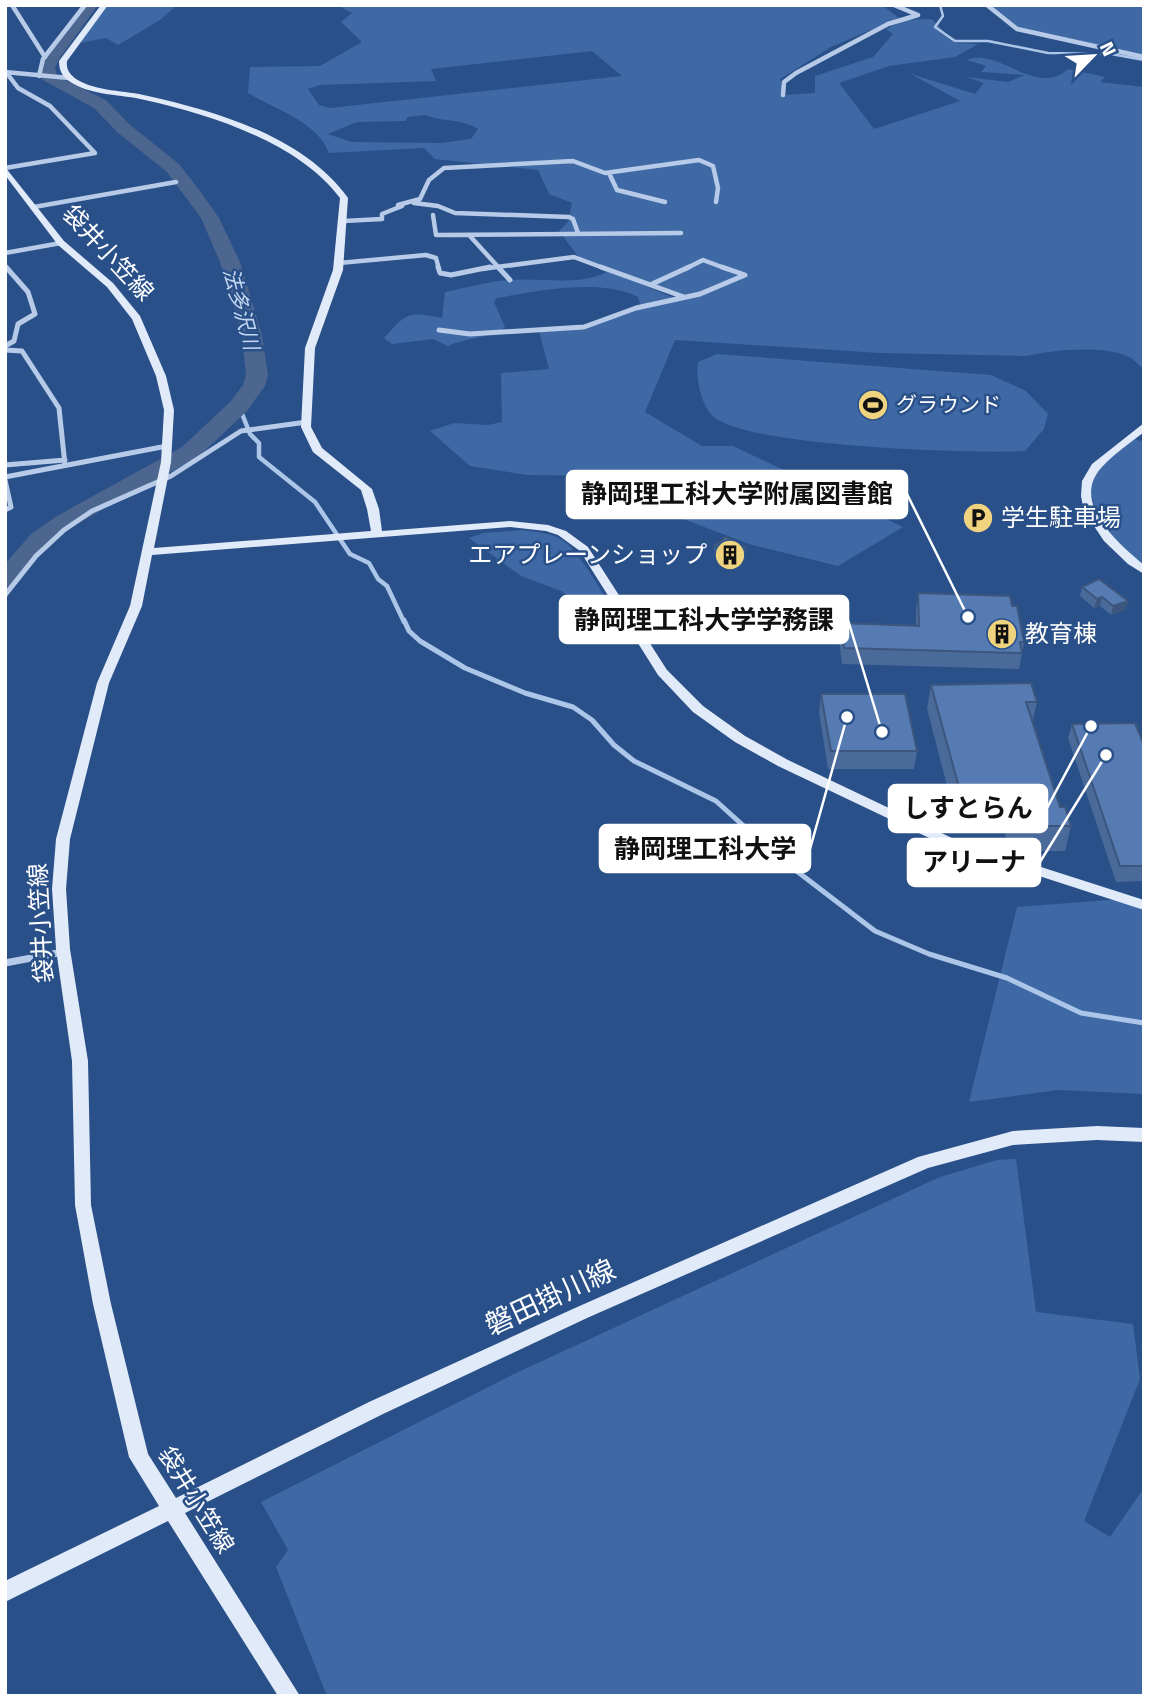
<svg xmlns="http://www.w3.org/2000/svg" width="1149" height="1701" font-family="'Titillium Web','Noto Sans JP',sans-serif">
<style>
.green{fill:#3f69a5;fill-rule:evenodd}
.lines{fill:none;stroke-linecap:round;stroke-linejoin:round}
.stream-far2{stroke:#acc6e9;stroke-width:2.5}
.stream-far1{stroke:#acc6e9;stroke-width:4.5}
.stream{stroke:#acc6e9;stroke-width:5}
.river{fill:#4c668f;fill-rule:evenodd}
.street-far2{stroke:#b7cbe8;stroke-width:4.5}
.street-far1{stroke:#b7cbe8;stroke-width:5}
.street{stroke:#b7cbe8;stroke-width:7}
.secondary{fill:#e1eaf8;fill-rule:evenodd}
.wall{fill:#4a6a99}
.shaded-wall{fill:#3c567d}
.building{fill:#567bb2;stroke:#3c567d;stroke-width:2}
.labels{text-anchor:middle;stroke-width:5;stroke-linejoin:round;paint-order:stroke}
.far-water-label{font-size:21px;font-style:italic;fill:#c3d6f0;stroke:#2a5089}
.far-poi-label{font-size:21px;fill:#fff;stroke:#2a5089;text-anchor:start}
.street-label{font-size:24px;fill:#fff;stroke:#2a5089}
.poi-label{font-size:24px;fill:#fff;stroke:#2a5089;text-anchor:start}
.near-street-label{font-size:28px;fill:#fff;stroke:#2a5089}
.leader{fill:none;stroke:#fff;stroke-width:2.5}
.callout-dot{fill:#fff;stroke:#2a5089;stroke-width:2.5}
.callout{fill:#fff;stroke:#fff;stroke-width:2.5}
.callout-label{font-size:26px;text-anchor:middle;font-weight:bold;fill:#111}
</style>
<rect width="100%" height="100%" fill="#2a5089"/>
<path class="green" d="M 105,5 L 177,5 L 160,20 L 118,45 L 106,38 L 80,43 Z
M 337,5 L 882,5 L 899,18 L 831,47 L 780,79 L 784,95 L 815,93 L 815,76 L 873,57 L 893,34 L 886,29 L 906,20 L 932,19 L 955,43 L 978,44 L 955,57 L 889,66 L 839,83 L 874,129 L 960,101 L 911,74 L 975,94 L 984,83 L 967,77 L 1008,82 L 1025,75 L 981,72 L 986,66 L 967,60 C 999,47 1037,98 1068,69 L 1105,77 L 1100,82 L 1144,87 L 1144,369 C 1139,366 1135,361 1131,358 C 1108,344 1051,350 1026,356 L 880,353 L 675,340 L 645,412 L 702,446 L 733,446 L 903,527 L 838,566 L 749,544 L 612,492 L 612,480 L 603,476 L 528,475 L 470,466 L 430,431 L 454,423 L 488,425 L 502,422 L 501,373 L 549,369 L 539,331 L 584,327 L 641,307 L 638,297 C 599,278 538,291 497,298 L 494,302 L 505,327 C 491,338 465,338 448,346 L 433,339 L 392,344 L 384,338 C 407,313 407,311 442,318 L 445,292 C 467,288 489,281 511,280 C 542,277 581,287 609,271 L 677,299 L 683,297 L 580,259 L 559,231 L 568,222 L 572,203 L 549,194 L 538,170 L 435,159 L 424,148 L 329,153 C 318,122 275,109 248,93 L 250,67 L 320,66 L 362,42 L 341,22 L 352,13 ZM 592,51 L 622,76 L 330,108 L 319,105 L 308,89 L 320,85 L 436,81 L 431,69 ZM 426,115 C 445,123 457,117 478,129 L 471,139 L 442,143 L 351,142 L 328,134 L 357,122 L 405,121 L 408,117 Z
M 987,5 L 1144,5 L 1144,61 L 1110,53 L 1112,49 L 1017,29 Z
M 717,354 L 991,375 L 1026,391 L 1048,414 L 1044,429 L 1025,451 C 973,454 749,447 714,417 C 702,408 695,377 698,362 Z
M 1129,437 L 1144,442 L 1144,571 L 1101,531 L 1088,483 Z
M 523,530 C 536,532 554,533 565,542 C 586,559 615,615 628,640 L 561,591 L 521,576 L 469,538 L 483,533 Z
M 1122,899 L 1144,904 L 1144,1094 L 1058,1090 L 969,1102 L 1017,907 Z
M 1016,1159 L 1036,1312 L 1133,1324 L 1140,1379 L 1084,1521 L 1110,1537 L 1144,1488 L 1144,1696 L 327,1696 L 276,1567 L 288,1550 L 261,1502 L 514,1374 L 940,1177 L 997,1160 Z"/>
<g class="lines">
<path class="stream-far2" d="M 940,5 L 943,16 L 935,27 L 955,41 L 988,41 L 1048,53 L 1111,54 L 1144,60"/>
<path class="stream-far1" d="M 239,406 L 250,434 L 259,443 L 259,457 L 315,502 L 350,554 L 369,563 L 378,579 L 387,586 L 404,622"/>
<path class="stream" d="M 404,620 L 409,631 L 420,641 L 465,668 L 525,693 L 573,707 L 592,720 L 614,745 L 634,761 L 716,801 L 777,856 L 875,931 L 929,954 L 1007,978 L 1081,1013 L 1144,1023"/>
<path class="river" d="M 83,5 L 98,5 L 59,59 L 55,68 L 57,76 L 106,100 L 129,124 L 179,164 L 200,191 L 219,218 L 240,262 L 262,335 L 268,375 L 265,386 L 247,411 L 198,457 L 73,526 L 49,544 L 14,585 L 5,587 L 5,564 L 31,534 L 57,516 L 182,447 L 231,401 L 243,385 L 246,375 L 242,335 L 220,262 L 201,218 L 187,199 L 167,172 L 117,132 L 94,108 L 41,79 L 39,68 L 43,59 Z"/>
<path class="street-far2" d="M 12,5 L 45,57
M 987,5 L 1017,29 L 1144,57
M 5,72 L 69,78
M 39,76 L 43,59 L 85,5
M 783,95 L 784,82 L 796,73 L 888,24 L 918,15 L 894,5
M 5,168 L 95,153 L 50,106 L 18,88 L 6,72
M 609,173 L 617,190 L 665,202
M 414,203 L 438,206 L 455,213 L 569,217 L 573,219 L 578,233
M 34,207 L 176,182
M 400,207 L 398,205 L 420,199 L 429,180 L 444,168 L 573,161 L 605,173 L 699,160 L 713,166 L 718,188 L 716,202
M 433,215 L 436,235 L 681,233
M 344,221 L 382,219 L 382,214 L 402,206
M 469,235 L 500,269
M 5,253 L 61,243
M 339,263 L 426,255 L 436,258 L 439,269
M 5,266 L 7,269
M 482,269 L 574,257 L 606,269
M 685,269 L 703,260 L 727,269"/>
<path class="street-far1" d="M 438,267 L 440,273 L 451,275 L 490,267
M 498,267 L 510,280
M 601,267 L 684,297
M 652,284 L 689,267
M 439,330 L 470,334 L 584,327 L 636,308 L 700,294 L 745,275 L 722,267
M 5,346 L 14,341 L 18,324 L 35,314 L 28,292 L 6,267
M 5,350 L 22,351 L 59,408 L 65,465
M 5,465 L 65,460
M 5,477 L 167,446
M 5,480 L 11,507 L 5,510
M 5,595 L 36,556 L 64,530 L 92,511 L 171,476 L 241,431 L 307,422"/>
<path class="street" d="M 5,963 L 63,952"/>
<path class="secondary" d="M 101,5 L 108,5 L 67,61 C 66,69 69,74 76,79 C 97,92 125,90 148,96 C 219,112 304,137 348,198 L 343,270 L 315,348 L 311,427 L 322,448 L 372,489 L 379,509 L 382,531 L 510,521 L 548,525 L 566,531 L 588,547 L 667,670 L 703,706 L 745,736 L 788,760 L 954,839 L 1144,900 L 1144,910 L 944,845 L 778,766 L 735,742 L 693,712 L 658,675 L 580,551 L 558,535 L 546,531 L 510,527 L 152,555 L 142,606 L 109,683 L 70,839 L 66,889 L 70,949 L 88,1061 L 91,1205 L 111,1304 L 148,1454 L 176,1498 L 369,1402 L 575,1308 L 918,1157 L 1013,1131 L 1097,1126 L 1144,1128 L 1144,1142 L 1097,1140 L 1013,1145 L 928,1168 L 587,1318 L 383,1414 L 185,1513 L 300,1696 L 278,1696 L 168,1521 L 5,1602 L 5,1581 L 159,1506 L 129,1457 L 93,1304 L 75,1205 L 72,1061 L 56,949 L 52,889 L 56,839 L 97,683 L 130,606 L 161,462 L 164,410 L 156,376 L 132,319 L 107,287 L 58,245 L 5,175 L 5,167 L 64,241 L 113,283 L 140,316 L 166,376 L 174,410 L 171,462 L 154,548 L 371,531 L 367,509 L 361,490 L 313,452 L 301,427 L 305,348 L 333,270 L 340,198 C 298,142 211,115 145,100 C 121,94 94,96 72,83 C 63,78 59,71 59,61 Z
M 1144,423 L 1144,432 C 1130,443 1114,454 1102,467 C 1069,502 1119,544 1144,565 L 1144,574 L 1128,564 L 1104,541 L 1084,511 L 1081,496 L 1082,481 L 1092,464 Z"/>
</g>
<path class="wall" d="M 714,546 L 746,547 L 745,556 L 733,564 L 714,555 Z
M 1082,587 L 1128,601 L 1125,610 L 1111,615 L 1100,606 L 1094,608 L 1080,596 Z
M 918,593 L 1012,606 L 1024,642 L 1019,669 L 842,664 L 839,639 L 841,623 L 916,625 L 916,609 Z
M 931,685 L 1037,702 L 1032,723 L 1060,807 L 1071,826 L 1065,851 L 1026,851 L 1024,847 L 1009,847 L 1000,816 L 955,816 L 927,709 Z
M 821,694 L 917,751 L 914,769 L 828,769 L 819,712 Z
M 1072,724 L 1144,745 L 1144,881 L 1116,882 L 1068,738 Z"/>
<path class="shaded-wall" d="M 746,547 L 745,556 L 733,564 L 734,555 Z
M 1102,597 L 1100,606 L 1094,608 L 1097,599 Z
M 1128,601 L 1125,610 L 1111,615 L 1113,606 Z"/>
<path class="building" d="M 726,537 L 746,547 L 734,555 L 714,546 Z
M 1099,579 L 1128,601 L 1113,606 L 1102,597 L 1097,599 L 1082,587 Z
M 918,593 L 1010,596 L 1012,606 L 1017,606 L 1024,642 L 1020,642 L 1022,653 L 844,648 L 841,623 L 919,626 Z
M 1031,683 L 1037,702 L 1026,702 L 1060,807 L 1065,807 L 1071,826 L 1031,826 L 1030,821 L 1015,822 L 1006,791 L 960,791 L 931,685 Z
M 821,694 L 905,694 L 917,751 L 831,751 Z
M 1135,723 L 1144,745 L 1144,866 L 1120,866 L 1072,724 Z"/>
<defs>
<g id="stadium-disc" transform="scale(1.575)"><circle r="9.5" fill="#efd37e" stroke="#2a5089"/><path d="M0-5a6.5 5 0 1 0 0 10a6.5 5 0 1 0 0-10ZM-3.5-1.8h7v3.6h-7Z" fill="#111"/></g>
<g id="parking-disc" transform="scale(1.575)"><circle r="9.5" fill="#efd37e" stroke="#2a5089"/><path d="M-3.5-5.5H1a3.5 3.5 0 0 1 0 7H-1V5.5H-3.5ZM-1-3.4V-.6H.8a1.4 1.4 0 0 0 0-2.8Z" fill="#111"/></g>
<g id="building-disc" transform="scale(1.575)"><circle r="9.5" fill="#efd37e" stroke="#2a5089"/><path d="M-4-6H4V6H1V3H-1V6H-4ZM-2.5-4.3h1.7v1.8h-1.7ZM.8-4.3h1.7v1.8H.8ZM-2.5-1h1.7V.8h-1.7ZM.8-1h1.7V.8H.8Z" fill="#111"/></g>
</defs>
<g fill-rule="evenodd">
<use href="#stadium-disc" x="873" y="405"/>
<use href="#parking-disc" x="978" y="518"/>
<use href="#building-disc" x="730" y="555"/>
<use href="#building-disc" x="1002" y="634"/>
</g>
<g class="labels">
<g class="far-water-label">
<text transform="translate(241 309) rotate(75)" y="7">法多沢川</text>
</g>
<g class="far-poi-label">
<text x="896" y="412">グラウンド</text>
</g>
<g class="street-label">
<text transform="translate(108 253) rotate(47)" y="8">袋井小笠線</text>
<text transform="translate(41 923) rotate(-93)" y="8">袋井小笠線</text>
<text transform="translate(196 1500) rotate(58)" y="8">袋井小笠線</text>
</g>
<g class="poi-label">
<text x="1001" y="526">学生駐車場</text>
<text x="707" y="563" text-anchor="end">エアプレーンショップ</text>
<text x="1025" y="642">教育棟</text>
</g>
<g class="near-street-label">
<text transform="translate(550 1297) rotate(-25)" y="10">磐田掛川線</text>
</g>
</g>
<path class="leader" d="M968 617L907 494M882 732L848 620M1091 726L1047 808M847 717L810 849M1106 755L1040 862"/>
<g class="callout-dot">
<circle cx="968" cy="617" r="7"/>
<circle cx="882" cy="732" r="7"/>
<circle cx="1091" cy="726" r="7"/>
<circle cx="847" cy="717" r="7"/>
<circle cx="1106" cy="755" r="7"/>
</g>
<g class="callout">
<rect x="567" y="471" width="340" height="47" rx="7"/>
<rect x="560" y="596" width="288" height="47" rx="7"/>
<rect x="889" y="785" width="158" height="47" rx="7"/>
<rect x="600" y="825" width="210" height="47" rx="7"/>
<rect x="908" y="839" width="132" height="47" rx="7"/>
</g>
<g class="callout-label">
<text x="737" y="503">静岡理工科大学附属図書館</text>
<text x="704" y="629">静岡理工科大学学務課</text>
<text x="968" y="817">しすとらん</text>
<text x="705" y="858">静岡理工科大学</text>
<text x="974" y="871">アリーナ</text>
</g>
<rect width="1149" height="1701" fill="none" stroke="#ffffff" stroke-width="14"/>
<g transform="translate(1093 56) rotate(65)" stroke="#2a5089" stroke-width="5" paint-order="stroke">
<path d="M0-5L12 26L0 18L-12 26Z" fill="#ffffff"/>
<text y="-10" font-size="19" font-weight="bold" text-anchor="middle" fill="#ffffff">N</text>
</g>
</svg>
